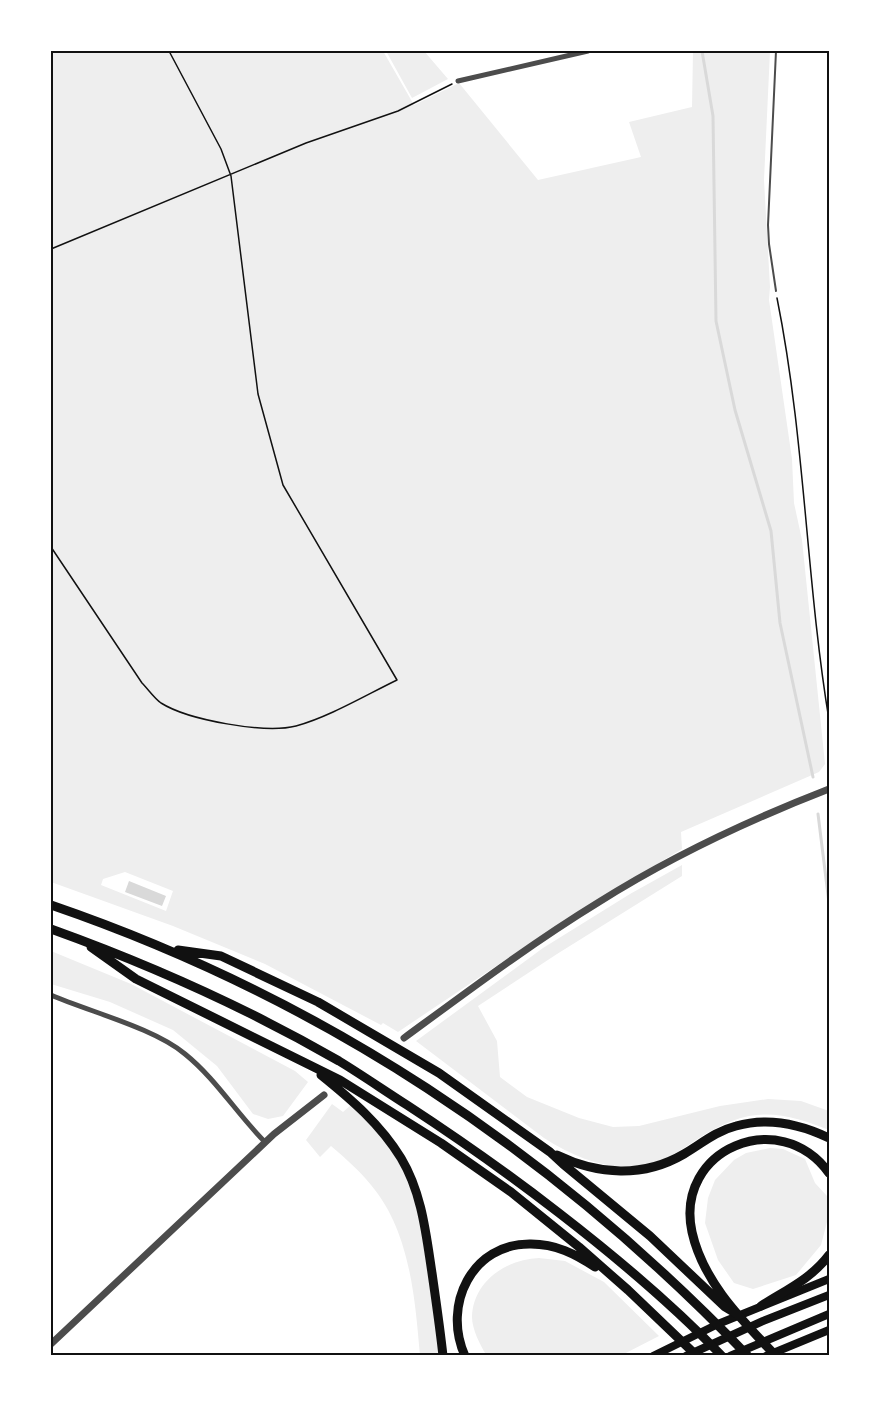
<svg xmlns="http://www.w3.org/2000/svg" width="880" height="1407" font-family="'Sofia Sans Condensed',sans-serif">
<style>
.green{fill:#eee;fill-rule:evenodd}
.water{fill:#d9d9d9}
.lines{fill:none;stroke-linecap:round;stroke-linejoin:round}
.stream{stroke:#d9d9d9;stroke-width:3}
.path{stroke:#111;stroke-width:1.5}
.service{stroke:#4c4c4c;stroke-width:2}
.minor{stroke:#4c4c4c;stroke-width:5}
.tertiary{stroke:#4c4c4c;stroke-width:7}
.trunk{stroke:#111;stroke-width:8}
.motorway{stroke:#111;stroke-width:9}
.neatline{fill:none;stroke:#111;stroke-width:2}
</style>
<rect width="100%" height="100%" fill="#fff"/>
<path class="green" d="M 51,51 L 383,51 L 414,105 L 459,83 L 538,180 L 641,157 L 629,122 L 692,107 L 693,51 L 770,51 L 764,180 L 770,287 L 769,300 L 792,459 L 794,503 L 802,540 L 825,764 L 819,772 L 681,832 L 682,849 L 572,915 L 398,1032 L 383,1023 L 381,1025 L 265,964 L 173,926 L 51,882 ZM 125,872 L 173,891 L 166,911 L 101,885 L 103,879 Z
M 386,51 L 424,51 L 448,79 L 412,98 Z
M 682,865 L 682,876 L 557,954 L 478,1006 L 497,1041 L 500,1077 L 527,1097 L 579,1118 L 613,1127 L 639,1126 L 720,1106 L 768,1099 L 801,1101 L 829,1111 L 829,1130 C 804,1120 777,1111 749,1116 C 724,1121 705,1134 684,1148 C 635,1180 590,1167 544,1138 L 416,1041 L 543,948 L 630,894 Z
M 51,951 L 131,984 L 295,1071 L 308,1082 L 283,1116 L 268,1119 L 253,1114 L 217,1066 L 173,1030 L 110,1002 L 51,984 Z
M 332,1104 L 343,1112 L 351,1105 L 388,1143 L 403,1170 L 418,1208 L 440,1356 L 420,1356 C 415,1298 410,1231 371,1185 C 359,1170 345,1158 331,1146 L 320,1157 L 306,1140 Z
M 770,1148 L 783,1149 L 805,1159 L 815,1183 L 827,1196 L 827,1222 L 821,1245 L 796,1275 L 753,1289 L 734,1283 L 718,1260 L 705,1223 L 708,1198 L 715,1180 L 734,1160 L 746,1153 Z
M 539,1258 L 565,1261 L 604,1282 L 659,1336 L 620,1356 L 487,1356 C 480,1345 472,1329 472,1317 C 473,1281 507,1259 539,1258 Z"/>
<path class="water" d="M 129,881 L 166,896 L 162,906 L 125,892 Z"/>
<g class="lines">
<path class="stream" d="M 702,51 L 713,116 L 716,321 L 735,410 L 771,531 L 780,623 L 813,777
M 818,814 L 829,903"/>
<path class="path" d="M 51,249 L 306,143 L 398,111 L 452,84
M 777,298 C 805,437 806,580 829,720
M 51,547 L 142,683 C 148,689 154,698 161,703 C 188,720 265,734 296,726 C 329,717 366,695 397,680 L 283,485 L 258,394 L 231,176 L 221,149 L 169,51"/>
<path class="service" d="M 776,291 L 769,244 L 768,225 L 776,51"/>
<path class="minor" d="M 458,81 L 588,51
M 51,995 C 90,1012 154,1028 185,1054 C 216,1079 237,1114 265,1142"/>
<path class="tertiary" d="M 404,1038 C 468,991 532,943 599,902 C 672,856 749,820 829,789
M 51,1344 L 274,1134 L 324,1095"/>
<path class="trunk" d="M 653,1356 L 718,1324 L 829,1279
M 686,1356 L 763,1321 L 829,1295
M 730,1356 L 829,1314
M 766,1356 L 829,1330"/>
<path class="motorway" d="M 51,905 C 322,998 550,1150 748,1356
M 51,929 C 151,965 247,1008 339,1061 C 362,1075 385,1091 407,1105 C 459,1139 510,1175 559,1213 C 616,1257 672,1304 722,1356
M 91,947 L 136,979 L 340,1080 L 441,1143 L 511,1192 L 579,1247 L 628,1290 L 697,1356
M 178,950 L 221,956 L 318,1002 L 439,1073 L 550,1152 L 563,1164 L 650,1236 L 725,1307 L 735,1313
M 321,1075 C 352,1100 380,1124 401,1158 C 422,1193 426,1234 432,1273 C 436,1301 440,1328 443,1356
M 557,1155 C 598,1175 643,1178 684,1154 C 701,1144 716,1131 736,1126 C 768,1117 800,1124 829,1138
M 761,1306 C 786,1290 811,1279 829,1255
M 465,1356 C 442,1305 472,1243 531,1244 C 556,1244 575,1254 595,1267
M 776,1356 C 742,1320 703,1282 692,1232 C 674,1149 780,1105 829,1173"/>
</g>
<rect width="880" height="1407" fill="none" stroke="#ffffff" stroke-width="105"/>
<rect x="52" y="52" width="776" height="1302" class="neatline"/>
</svg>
